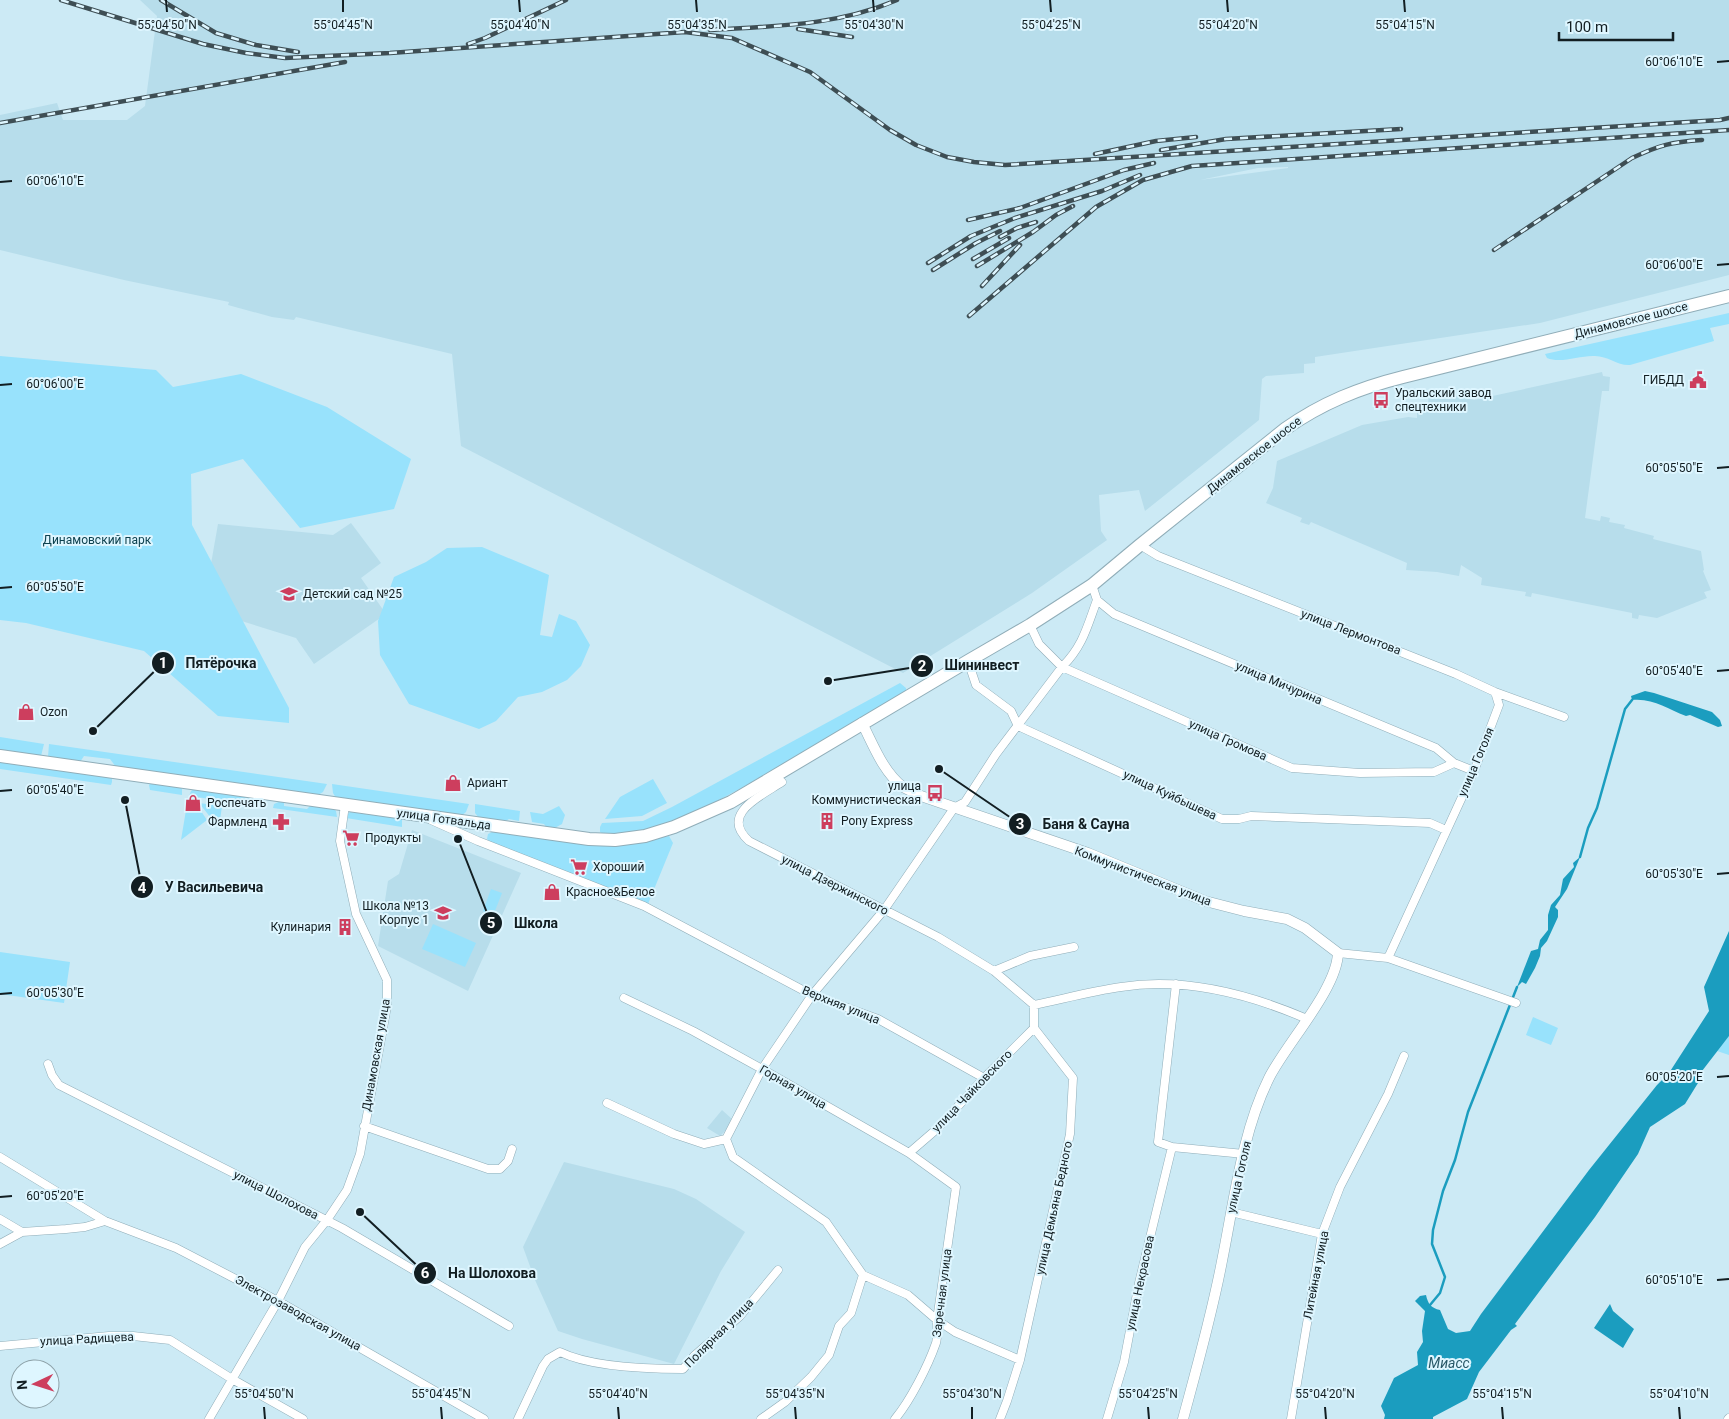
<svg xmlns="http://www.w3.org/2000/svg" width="1729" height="1419" font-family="Roboto,sans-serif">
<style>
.built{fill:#b7ddeb;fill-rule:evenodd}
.green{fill:#98e2fc}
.water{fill:#1b9dbf}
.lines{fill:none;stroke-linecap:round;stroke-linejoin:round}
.stream{stroke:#1b9dbf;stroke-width:2.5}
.minor-casing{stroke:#90adb8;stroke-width:9}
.tertiary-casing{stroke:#90adb8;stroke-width:11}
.primary-casing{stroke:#90adb8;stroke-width:14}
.minor{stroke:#fff;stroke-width:8}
.tertiary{stroke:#fff;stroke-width:10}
.primary{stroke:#fff;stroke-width:12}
.rail-casing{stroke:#3e4e54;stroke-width:4.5}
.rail{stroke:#def6ff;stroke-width:2.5;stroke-dasharray:8;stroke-linecap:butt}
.ticks{fill:none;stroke:#121e22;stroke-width:2}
.labels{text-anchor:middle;stroke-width:4;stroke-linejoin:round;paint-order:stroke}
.street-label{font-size:12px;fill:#121e22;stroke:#def6ff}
.poi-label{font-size:12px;fill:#121e22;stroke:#def6ff;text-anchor:start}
.park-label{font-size:12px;fill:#0e4250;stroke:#def6ff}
.water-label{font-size:14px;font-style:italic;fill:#285867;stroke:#def6ff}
.ticks-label{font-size:12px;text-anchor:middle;fill:#121e22;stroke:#def6ff;stroke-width:4;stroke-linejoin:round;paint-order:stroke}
.leader{fill:none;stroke:#121e22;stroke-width:2}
.callout-dot{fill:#121e22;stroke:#def6ff;stroke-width:2}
.mark-label{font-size:15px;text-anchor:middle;font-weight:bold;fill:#fff}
.callout-label{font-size:14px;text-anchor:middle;font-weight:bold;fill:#121e22;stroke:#def6ff;stroke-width:4;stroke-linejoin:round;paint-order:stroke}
</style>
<rect width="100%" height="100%" fill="#cceaf5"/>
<path class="built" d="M 140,0 L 1729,0 L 1729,275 L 1540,323 L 1315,357 L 1315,363 L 1304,364 L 1304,373 L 1266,376 L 1262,379 L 1259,420 L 1145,511 L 1139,490 L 1099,495 L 1101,531 L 1107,540 L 1032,593 L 903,673 L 461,446 L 452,354 L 296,317 L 294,320 L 272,317 L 228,305 L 229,302 L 124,280 L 0,250 L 0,115 L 57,103 L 63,120 L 127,120 L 145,106 L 157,16 ZM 1288,167 L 1288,168 L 1200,180 L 1258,168 Z
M 1602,372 L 1603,376 L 1610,377 L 1609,391 L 1602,391 L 1585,518 L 1600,521 L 1601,516 L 1610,518 L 1609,522 L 1625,525 L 1624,528 L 1654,536 L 1653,539 L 1701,551 L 1704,570 L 1703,571 L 1711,590 L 1704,592 L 1707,598 L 1657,618 L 1639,615 L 1638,619 L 1632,618 L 1632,613 L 1532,593 L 1531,597 L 1525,596 L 1526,592 L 1481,585 L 1482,578 L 1461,565 L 1459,576 L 1437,572 L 1406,570 L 1407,563 L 1311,522 L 1309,525 L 1300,522 L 1302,518 L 1266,503 L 1273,488 L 1277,461 L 1362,425 L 1408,417 L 1417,418 L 1417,411 L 1427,411 L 1429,396 L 1449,394 L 1474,400 Z
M 351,523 L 381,563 L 361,578 L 386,614 L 314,664 L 296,638 L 203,609 L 218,524 L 333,535 Z
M 412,830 L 521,873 L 468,991 L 378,946 L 388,881 L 399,874 Z
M 722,1110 L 732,1119 L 726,1130 L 720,1136 L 707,1128 Z
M 564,1162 L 674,1189 L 696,1199 L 745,1232 L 721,1271 L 674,1364 L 582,1339 L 558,1331 L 535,1280 L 523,1247 Z"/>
<path class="green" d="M 1729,313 L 1729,324 L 1710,328 L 1714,341 L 1630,365 C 1618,366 1608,356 1595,356 C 1580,355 1561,364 1547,358 L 1545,354 Z
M 0,356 L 156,370 L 173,387 L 241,374 L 327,407 L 411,459 L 394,509 L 300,528 L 243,459 L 191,474 L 192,525 L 289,708 L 289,723 L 218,716 L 144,651 L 26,623 L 0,620 Z
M 482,547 L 549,575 L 540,635 L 552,637 L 559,614 L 576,621 L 590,645 L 581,666 L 567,680 L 542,692 L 518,697 L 496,721 L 479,729 L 409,704 L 380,655 L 378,621 L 394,577 L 426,562 L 447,548 Z
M 900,683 L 906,688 L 906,693 C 867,716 827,739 788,761 C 736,791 682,825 622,834 C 614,835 606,837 600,832 L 600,827 L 602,823 L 643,821 L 672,807 Z
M 0,737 L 44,744 L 41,756 L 0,750 Z
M 49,744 L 327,784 L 323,792 L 318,795 L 116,767 L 110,759 L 84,756 L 80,762 L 48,757 Z
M 0,761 L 112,777 L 112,782 L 111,785 L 0,769 Z
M 653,779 L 667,803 L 642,816 L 605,819 L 620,797 Z
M 151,783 L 180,787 L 182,789 L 182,795 L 150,790 L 149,785 Z
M 332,784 L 469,804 L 466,812 L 461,816 L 336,798 L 333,793 Z
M 194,789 L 259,798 L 263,800 L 267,807 L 189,796 L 191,791 Z
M 281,801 L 284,802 L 284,806 L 307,809 L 311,805 L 334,809 L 336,811 L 337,817 L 273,808 L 274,804 Z
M 199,803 L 222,806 L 220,820 L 211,818 Z
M 187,804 L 197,805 L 207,820 L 181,840 Z
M 475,804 L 520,811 L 519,821 L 509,819 L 504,822 L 479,818 L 475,813 Z
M 559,806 L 565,815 L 562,824 L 553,829 L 547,828 L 544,824 L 532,822 L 530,812 L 543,814 Z
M 350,812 L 402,819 L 402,827 L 346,818 L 347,815 Z
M 492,832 L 589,844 L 646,841 L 669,836 L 673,843 L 648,904 L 490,842 L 487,839 L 488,834 Z
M 491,889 L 502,893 L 493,916 L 483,911 Z
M 433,924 L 476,943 L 465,967 L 422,949 Z
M 0,952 L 70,962 L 64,1003 L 0,994 Z
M 1533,1017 L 1558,1028 L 1551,1045 L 1526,1035 Z
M 1729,1036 L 1729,1055 L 1717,1051 Z"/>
<path class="water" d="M 1645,691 L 1654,693 L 1712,712 L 1720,720 L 1722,726 L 1718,727 L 1690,715 L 1686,716 C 1667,709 1654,698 1632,700 L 1631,696 Z
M 1580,857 L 1567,889 L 1555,907 L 1558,910 L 1558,917 L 1547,941 L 1541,948 L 1540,956 L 1535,968 L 1526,984 L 1522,982 L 1517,987 L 1531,951 L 1538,949 L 1540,940 L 1548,930 L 1548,915 L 1551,905 L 1560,895 L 1563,879 L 1574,867 L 1573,863 Z
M 1729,931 L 1729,1036 L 1702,1071 L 1698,1083 L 1685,1104 L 1650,1127 L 1638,1154 L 1595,1217 L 1515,1324 L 1517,1326 L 1511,1330 L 1479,1372 L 1467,1399 L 1433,1417 L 1433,1419 L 1384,1419 L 1385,1415 L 1381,1406 L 1394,1378 L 1418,1365 L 1417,1352 L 1423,1342 L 1422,1331 L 1425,1311 L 1415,1301 L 1420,1296 L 1426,1295 C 1428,1304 1431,1308 1440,1310 L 1448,1329 L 1456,1333 L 1470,1331 L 1481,1314 L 1589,1170 L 1657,1085 L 1669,1073 L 1709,1011 L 1704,987 Z
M 1610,1304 L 1613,1311 L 1634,1329 L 1623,1348 L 1594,1328 Z"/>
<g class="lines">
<path class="stream" d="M 1580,857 L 1588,828 L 1597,808 L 1625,709 L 1632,700
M 1430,1305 L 1440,1293 L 1445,1277 L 1432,1244 L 1433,1230 L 1443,1191 L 1455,1160 L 1468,1112 L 1517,987"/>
<g class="minor-casing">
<path id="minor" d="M 1140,545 L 1158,556 L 1456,674 L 1495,692 L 1564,717
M 1092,585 L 1097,600 L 1114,614 L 1436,748 L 1454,763 L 1474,771
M 1030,625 L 1039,644 L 1062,667 L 1292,768 L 1360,773 L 1434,772 L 1454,763
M 968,661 L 976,685 L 1011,711 L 1018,726 L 1222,819 L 1239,819 L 1251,816 L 1430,823 L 1446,830
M 1495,692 L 1499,705 L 1474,771 L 1388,958 L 1516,1003
M 782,782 C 761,796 719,814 749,841 L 938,937 L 994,971 L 1034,1005 C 1063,999 1092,991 1121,987 C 1184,977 1249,994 1307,1019
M 431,820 L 478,841 L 644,906 L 812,995 L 878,1019 L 984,1078
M 1338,953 L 1388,958
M 994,971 L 1030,956 L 1074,947
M 1176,984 L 1158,1142 L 1172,1147 L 1244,1154
M 624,998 L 693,1031 L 762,1069 L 909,1153 L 956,1187 L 937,1320 C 937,1327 938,1336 936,1343 C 928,1366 910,1401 895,1419
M 48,1064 L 52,1075 L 59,1085 L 342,1228 L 509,1326
M 607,1103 L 674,1134 L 704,1144 L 726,1139 L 762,1069 L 812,995 L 884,910 L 954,808 L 965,802 L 996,754 L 1062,667 C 1083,646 1087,627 1097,600
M 364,1126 L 488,1169 L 500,1169 L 508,1161 L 512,1149
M 726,1139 L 733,1157 L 826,1222 L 863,1275 L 908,1295 L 937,1320 L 955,1332 L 1020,1360
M 909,1153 L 938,1128 L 984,1078 L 1034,1028
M 0,1157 L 105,1221 L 176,1248 L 278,1301 L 484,1419
M 1231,1212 L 1322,1234
M 0,1219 L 22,1232
M 0,1244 L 22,1232 L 66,1229 L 85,1227 L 105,1221
M 0,1346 L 109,1336 L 133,1336 L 170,1340 L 232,1379 L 303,1419
M 209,1419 L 278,1301 L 305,1247 L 327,1220 L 347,1190 L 360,1154 L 387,1006 L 387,980 L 356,914 L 340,841 L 345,805
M 518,1419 L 543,1366 L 548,1359 L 560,1352 C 591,1367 648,1369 683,1369 L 694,1356 L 740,1316 L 778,1270
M 761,1419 L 785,1402 L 811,1377 L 829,1355 L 839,1326 L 851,1313 L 863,1275
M 1000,1419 L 1007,1401 L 1020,1360 L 1070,1134 L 1073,1078 L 1034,1028 L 1034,1005
M 1107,1419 L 1124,1362 L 1139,1283 L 1172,1147
M 1291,1419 L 1322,1234 L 1340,1187 L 1388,1094 L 1404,1056
M 1728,1419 L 1729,1418"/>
</g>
<g class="tertiary-casing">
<path id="tertiary" d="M 862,723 C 873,744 883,772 903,787 C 909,790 915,793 921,796 L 1088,853 L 1205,901 L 1244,911 L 1287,919 L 1305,928 L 1338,953 C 1337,989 1286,1044 1269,1078 C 1242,1132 1234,1202 1222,1261 C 1212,1314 1197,1367 1183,1419"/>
</g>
<g class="primary-casing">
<path id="primary" d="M 0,756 L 589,839 L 615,840 L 645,836 L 674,827 L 731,802 L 968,661 L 1030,625 L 1092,585 L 1140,545 L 1285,429 C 1322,403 1359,388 1403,377 L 1729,296"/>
</g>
<use href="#minor" class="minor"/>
<use href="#tertiary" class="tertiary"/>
<use href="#primary" class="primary"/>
<g class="rail-casing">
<path id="rail" d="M 61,0 L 203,44 L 246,53 L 285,58 L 390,53 L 685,32 L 732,38 L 810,72 L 890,130 L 916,145 L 947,157 L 974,162 L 1005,165 L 1720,120 L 1729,118
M 161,0 L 216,33 L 256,45 L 298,52
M 798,29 L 852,37
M 710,30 C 774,26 837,26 897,0
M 468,44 L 485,38 L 566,0
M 0,123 L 345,62
M 1161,150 L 1226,139 L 1401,129
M 1095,154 L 1156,141 L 1196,137
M 968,220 L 1020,208 L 1124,170 L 1154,163
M 1000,237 L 1017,228 L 1036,222
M 1494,250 L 1632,158 C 1660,145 1671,142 1702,140
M 973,259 L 1009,238
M 928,263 L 971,236 L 1015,218 L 1102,191 L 1140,175
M 977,266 L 1033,232 L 1056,215 L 1073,206
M 933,270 L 976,243 L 1000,231
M 982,286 L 1020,245
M 969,316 L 1096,207 L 1143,180 L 1192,166 L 1729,130"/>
</g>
<use href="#rail" class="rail"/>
</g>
<path class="ticks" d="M 166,0 L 167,12M 343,0 L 343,12M 519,0 L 520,12M 696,0 L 697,12M 873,0 L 874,12M 1050,0 L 1051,12M 1227,0 L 1228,12M 1404,0 L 1405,12M 1717,62 L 1729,61M 0,182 L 12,181M 1717,265 L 1729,264M 0,385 L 12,384M 1717,468 L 1729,467M 0,588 L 12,587M 1717,671 L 1729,670M 0,791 L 12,790M 1717,874 L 1729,873M 0,994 L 12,993M 1717,1077 L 1729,1076M 0,1197 L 12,1196M 1717,1280 L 1729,1279M 264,1407 L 265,1419M 441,1407 L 442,1419M 618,1407 L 619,1419M 795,1407 L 796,1419M 972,1407 L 972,1419M 1148,1407 L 1149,1419M 1325,1407 L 1326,1419M 1502,1407 L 1503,1419M 1679,1407 L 1680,1419"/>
<defs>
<g id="civic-bare" transform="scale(1.35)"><path d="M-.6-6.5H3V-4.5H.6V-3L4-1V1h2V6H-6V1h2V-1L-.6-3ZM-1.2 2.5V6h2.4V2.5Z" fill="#cd3e5e" stroke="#def6ff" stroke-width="2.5" paint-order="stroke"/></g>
<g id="bus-bare" transform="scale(1.35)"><path d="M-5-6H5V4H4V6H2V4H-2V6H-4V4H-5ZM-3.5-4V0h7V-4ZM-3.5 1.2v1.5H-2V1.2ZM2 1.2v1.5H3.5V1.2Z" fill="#cd3e5e" stroke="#def6ff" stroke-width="2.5" paint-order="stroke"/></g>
<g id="school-bare" transform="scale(1.35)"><path d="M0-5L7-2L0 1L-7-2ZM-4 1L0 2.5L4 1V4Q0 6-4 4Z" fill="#cd3e5e" stroke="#def6ff" stroke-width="2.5" paint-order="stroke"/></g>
<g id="shop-bare" transform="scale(1.35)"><path d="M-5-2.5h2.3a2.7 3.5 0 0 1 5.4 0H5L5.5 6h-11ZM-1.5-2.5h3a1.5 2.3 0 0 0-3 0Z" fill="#cd3e5e" stroke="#def6ff" stroke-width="2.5" paint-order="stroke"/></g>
<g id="building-bare" transform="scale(1.35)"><path d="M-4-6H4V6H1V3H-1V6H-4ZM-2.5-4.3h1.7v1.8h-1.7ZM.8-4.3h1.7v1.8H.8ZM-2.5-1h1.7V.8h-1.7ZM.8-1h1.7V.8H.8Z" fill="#cd3e5e" stroke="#def6ff" stroke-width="2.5" paint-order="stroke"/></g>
<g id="pharmacy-bare" transform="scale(1.35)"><path d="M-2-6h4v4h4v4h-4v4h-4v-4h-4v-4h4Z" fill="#cd3e5e" stroke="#def6ff" stroke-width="2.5" paint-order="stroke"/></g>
<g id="supermarket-bare" transform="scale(1.35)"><path d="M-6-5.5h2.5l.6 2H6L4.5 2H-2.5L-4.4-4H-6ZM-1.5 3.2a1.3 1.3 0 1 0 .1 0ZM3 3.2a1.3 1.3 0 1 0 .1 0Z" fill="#cd3e5e" stroke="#def6ff" stroke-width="2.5" paint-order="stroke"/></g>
</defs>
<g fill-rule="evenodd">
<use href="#civic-bare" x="1698" y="380"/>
<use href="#bus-bare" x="1381" y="400"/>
<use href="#school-bare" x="289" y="594"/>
<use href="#shop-bare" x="26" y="712"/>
<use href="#shop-bare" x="453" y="783"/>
<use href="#bus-bare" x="935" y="793"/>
<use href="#shop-bare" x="193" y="803"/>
<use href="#building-bare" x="827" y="821"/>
<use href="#pharmacy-bare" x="281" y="822"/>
<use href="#supermarket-bare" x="351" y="838"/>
<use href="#supermarket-bare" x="579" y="867"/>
<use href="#shop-bare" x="552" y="892"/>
<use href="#school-bare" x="443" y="913"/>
<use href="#building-bare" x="345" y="927"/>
</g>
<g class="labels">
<g class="street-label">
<text transform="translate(1631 320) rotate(-14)" y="4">Динамовское шоссе</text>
<text transform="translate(1254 455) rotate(-38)" y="4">Динамовское шоссе</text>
<text transform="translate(1351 632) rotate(21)" y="4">улица Лермонтова</text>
<text transform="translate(1279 683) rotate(23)" y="4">улица Мичурина</text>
<text transform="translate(1228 740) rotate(24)" y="4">улица Громова</text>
<text transform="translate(1476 762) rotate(-67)" y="4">улица Гоголя</text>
<text transform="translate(1170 795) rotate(25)" y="4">улица Куйбышева</text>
<text transform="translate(444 819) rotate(8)" y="4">улица Готвальда</text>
<text transform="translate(1143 876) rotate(21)" y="4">Коммунистическая улица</text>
<text transform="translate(835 885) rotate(27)" y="4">улица Дзержинского</text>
<text transform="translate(841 1005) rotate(22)" y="4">Верхняя улица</text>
<text transform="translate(376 1055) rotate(-80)" y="4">Динамовская улица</text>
<text transform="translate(793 1087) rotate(30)" y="4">Горная улица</text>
<text transform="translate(972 1091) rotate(-46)" y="4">улица Чайковского</text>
<text transform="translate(1239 1177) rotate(-77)" y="4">улица Гоголя</text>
<text transform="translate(276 1195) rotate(27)" y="4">улица Шолохова</text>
<text transform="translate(1054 1208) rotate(-78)" y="4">улица Демьяна Бедного</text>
<text transform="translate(1316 1275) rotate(-79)" y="4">Литейная улица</text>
<text transform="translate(1140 1283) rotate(-78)" y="4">улица Некрасова</text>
<text transform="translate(942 1293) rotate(-83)" y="4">Заречная улица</text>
<text transform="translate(298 1313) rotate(29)" y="4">Электрозаводская улица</text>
<text transform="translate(719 1333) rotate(-45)" y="4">Полярная улица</text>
<text transform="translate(87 1339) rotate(-3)" y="4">улица Радищева</text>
</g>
<g class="poi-label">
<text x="1684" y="384" text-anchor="end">ГИБДД</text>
<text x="1395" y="397">Уральский завод<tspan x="1395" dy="14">спецтехники</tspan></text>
<text x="303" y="598">Детский сад №25</text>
<text x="40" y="716">Ozon</text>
<text x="467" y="787">Ариант</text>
<text x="921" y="790" text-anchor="end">улица<tspan x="921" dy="14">Коммунистическая</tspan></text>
<text x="207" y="807">Роспечать</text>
<text x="841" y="825">Pony Express</text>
<text x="267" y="826" text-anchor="end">Фармленд</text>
<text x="365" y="842">Продукты</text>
<text x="593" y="871">Хороший</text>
<text x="566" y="896">Красное&amp;Белое</text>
<text x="429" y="910" text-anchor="end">Школа №13<tspan x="429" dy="14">Корпус 1</tspan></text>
<text x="331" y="931" text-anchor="end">Кулинария</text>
</g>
<g class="park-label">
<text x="97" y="544">Динамовский парк</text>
</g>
<g class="water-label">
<text x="1449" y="1368">Миасс</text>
</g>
</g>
<g class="ticks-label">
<text x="167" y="29">55°04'50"N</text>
<text x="343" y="29">55°04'45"N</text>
<text x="520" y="29">55°04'40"N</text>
<text x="697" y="29">55°04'35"N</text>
<text x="874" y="29">55°04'30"N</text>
<text x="1051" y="29">55°04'25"N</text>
<text x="1228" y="29">55°04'20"N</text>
<text x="1405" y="29">55°04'15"N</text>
<text x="1674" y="66">60°06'10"E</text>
<text x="55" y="185">60°06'10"E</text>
<text x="1674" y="269">60°06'00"E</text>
<text x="55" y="388">60°06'00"E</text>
<text x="1674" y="472">60°05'50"E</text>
<text x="55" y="591">60°05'50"E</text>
<text x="1674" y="675">60°05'40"E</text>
<text x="55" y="794">60°05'40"E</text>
<text x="1674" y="878">60°05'30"E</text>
<text x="55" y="997">60°05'30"E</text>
<text x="1674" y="1081">60°05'20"E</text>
<text x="55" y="1200">60°05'20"E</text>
<text x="1674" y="1284">60°05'10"E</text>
<text x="264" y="1398">55°04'50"N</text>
<text x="441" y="1398">55°04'45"N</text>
<text x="618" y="1398">55°04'40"N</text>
<text x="795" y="1398">55°04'35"N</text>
<text x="972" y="1398">55°04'30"N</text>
<text x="1148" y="1398">55°04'25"N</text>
<text x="1325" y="1398">55°04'20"N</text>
<text x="1502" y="1398">55°04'15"N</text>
<text x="1679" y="1398">55°04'10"N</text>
</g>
<path class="leader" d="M93 731L163 663M828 681L922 666M939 769L1020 824M125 800L142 887M458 839L491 923M360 1212L425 1273"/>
<g class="callout-dot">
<circle cx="93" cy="731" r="5"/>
<circle cx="828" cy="681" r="5"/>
<circle cx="939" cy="769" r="5"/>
<circle cx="125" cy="800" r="5"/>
<circle cx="458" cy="839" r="5"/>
<circle cx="360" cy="1212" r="5"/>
<circle cx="163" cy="663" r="12"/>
<circle cx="922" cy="666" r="12"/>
<circle cx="1020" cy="824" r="12"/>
<circle cx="142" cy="887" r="12"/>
<circle cx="491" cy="923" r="12"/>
<circle cx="425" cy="1273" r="12"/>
</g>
<g class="mark-label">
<text x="163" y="668">1</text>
<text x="922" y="671">2</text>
<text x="1020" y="829">3</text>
<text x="142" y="893">4</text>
<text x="491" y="928">5</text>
<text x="425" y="1278">6</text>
</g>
<g class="callout-label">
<text x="221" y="668">Пятёрочка</text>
<text x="982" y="670">Шининвест</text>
<text x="1086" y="829">Баня &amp; Сауна</text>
<text x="214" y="892">У Васильевича</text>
<text x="536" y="928">Школа</text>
<text x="492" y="1278">На Шолохова</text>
</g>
<g transform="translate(35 1384) rotate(266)"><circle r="24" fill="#def6ff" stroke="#8ca0a7"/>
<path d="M0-4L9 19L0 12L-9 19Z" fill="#cd3e5e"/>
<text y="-8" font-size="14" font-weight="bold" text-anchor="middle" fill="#121e22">N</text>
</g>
<path d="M1559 32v8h114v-8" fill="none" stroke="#121e22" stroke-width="2.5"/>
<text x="1566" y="32" font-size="15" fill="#121e22" stroke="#def6ff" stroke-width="4" paint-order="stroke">100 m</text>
</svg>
